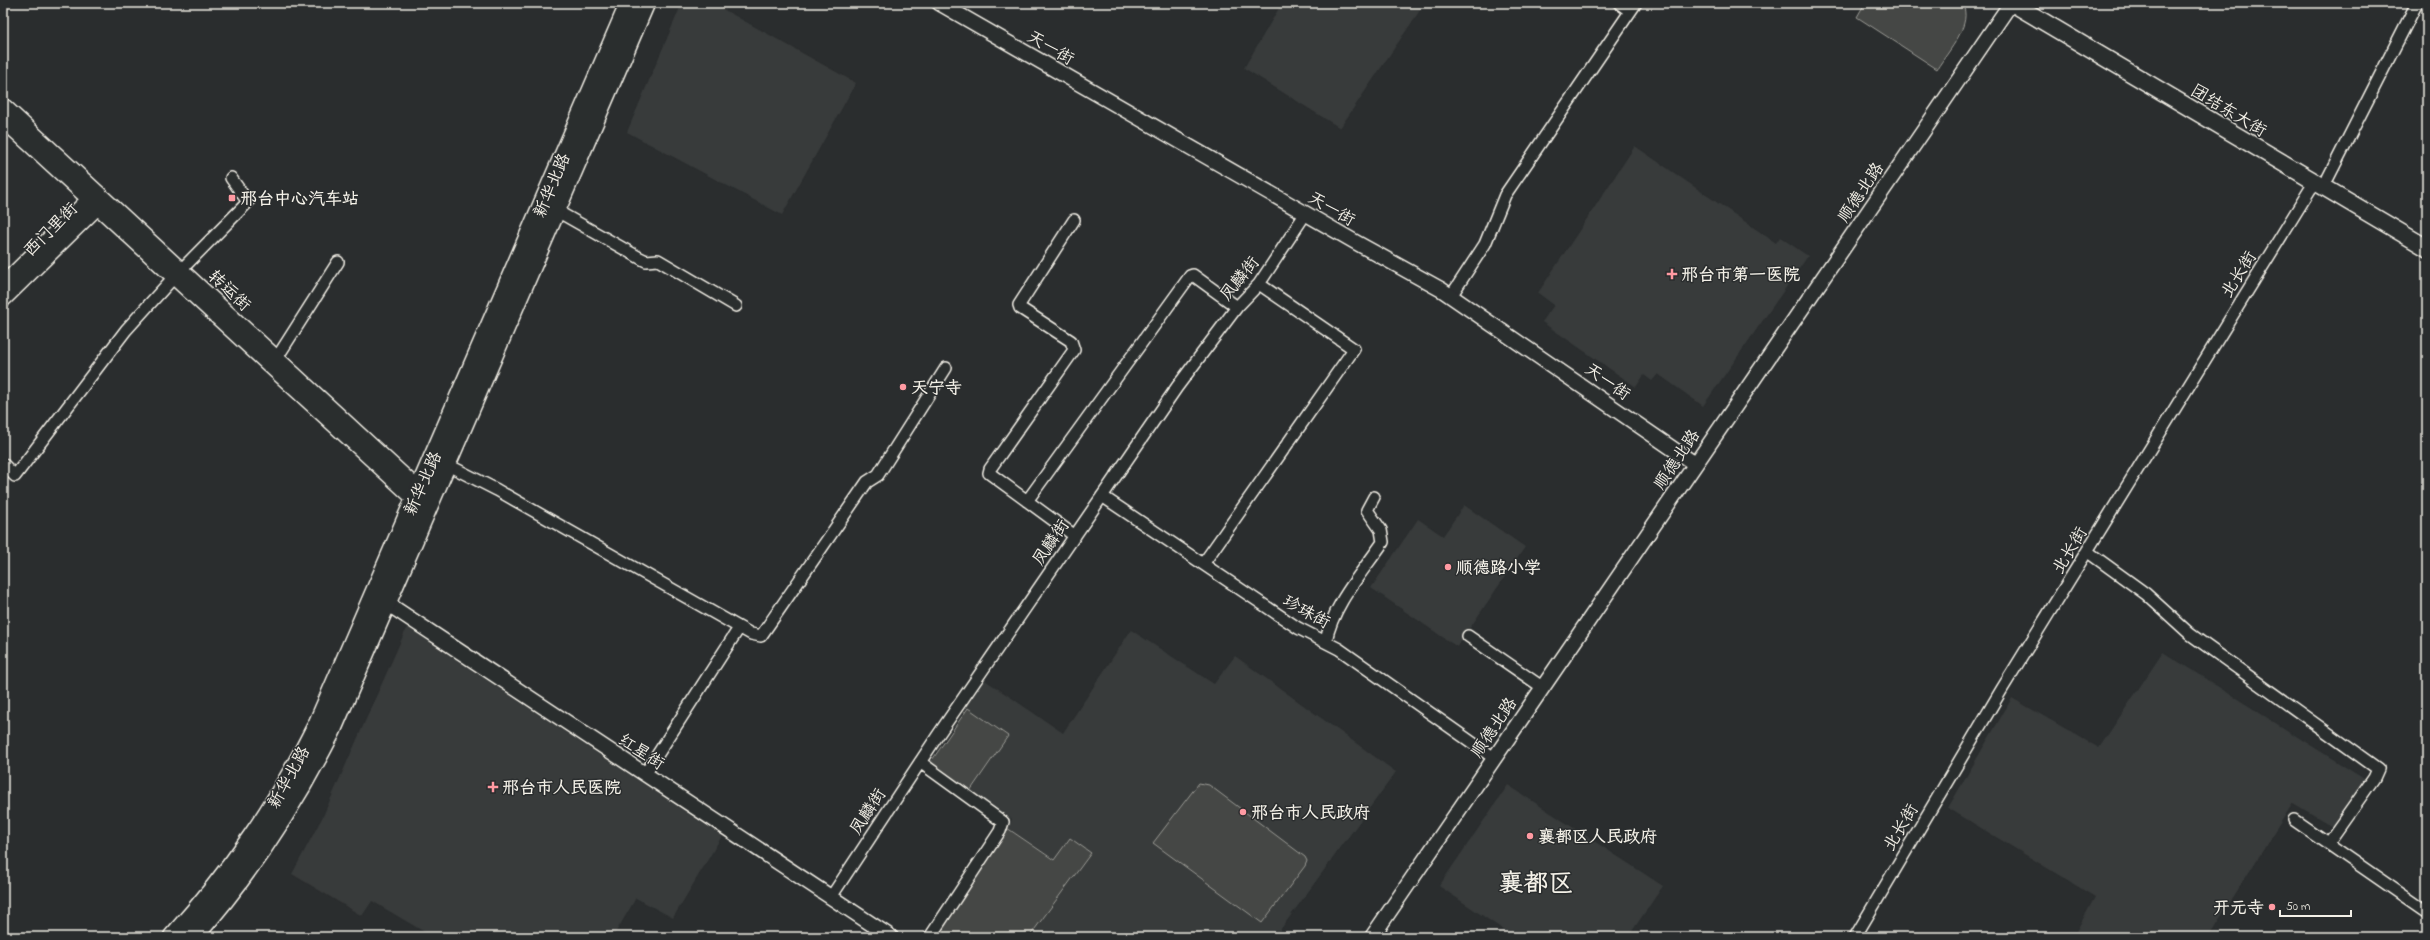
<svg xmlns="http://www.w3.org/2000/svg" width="2430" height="940" font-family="'Indie Flower','LXGW WenKai TC',sans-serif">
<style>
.built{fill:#373a3a}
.green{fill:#444645;stroke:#9c9c96}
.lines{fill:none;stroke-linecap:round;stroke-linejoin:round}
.minor-casing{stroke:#f4f1e8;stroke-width:14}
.tertiary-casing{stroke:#f4f1e8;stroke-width:17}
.secondary-casing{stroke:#f4f1e8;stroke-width:19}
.primary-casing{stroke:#f4f1e8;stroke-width:20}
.minor{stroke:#2a2d2e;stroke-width:11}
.tertiary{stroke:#2a2d2e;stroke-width:14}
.secondary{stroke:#2a2d2e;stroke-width:16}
.primary{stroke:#2a2d2e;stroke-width:17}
.poi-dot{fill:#ff9aa2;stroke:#2a2d2e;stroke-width:1.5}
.labels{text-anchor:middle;stroke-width:3;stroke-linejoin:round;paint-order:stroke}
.street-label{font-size:17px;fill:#f4f1e8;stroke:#2a2d2e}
.poi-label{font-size:17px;font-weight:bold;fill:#f4f1e8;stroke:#2a2d2e;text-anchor:start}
.town-label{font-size:25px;font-weight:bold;fill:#f4f1e8;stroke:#2a2d2e}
</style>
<rect width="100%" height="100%" fill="#2a2d2e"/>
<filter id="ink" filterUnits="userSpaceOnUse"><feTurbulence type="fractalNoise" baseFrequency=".025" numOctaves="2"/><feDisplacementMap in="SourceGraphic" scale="8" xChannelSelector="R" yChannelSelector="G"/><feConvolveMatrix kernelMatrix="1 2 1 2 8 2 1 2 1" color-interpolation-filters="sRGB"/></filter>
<g filter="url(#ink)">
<path class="built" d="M 682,3 L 712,3 L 856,83 L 782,215 L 627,132 Z
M 1282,3 L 1425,3 L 1340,128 L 1244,68 Z
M 1635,146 L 1776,243 L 1780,237 L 1808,256 L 1703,406 L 1658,374 L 1652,381 L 1644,375 L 1636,387 L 1542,322 L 1554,305 L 1538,293 Z
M 1464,505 L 1525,547 L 1457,647 L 1371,588 L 1418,519 L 1443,536 Z
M 407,627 L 722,836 L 673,918 L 636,898 L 613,937 L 433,937 L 372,901 L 362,916 L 292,874 L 323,816 Z
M 1131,630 L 1214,684 L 1235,656 L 1396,772 L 1275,937 L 1029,937 L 1091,853 L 1055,860 L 1007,828 L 1012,819 L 970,791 L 1007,736 L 963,705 L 982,678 L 1063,733 Z
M 2163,652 L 2369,782 L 2332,826 L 2293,803 L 2208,937 L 2073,937 L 2095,897 L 1948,808 L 2012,698 L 2099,748 Z
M 1508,785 L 1663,886 L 1628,937 L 1514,937 L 1439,886 Z"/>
<path class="green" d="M 1865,3 L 1962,3 C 1974,24 1948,51 1937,69 L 1857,17 Z
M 968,708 L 1008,736 L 970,791 L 930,763 Z
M 1199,783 L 1209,785 L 1305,857 L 1307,861 L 1305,866 L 1262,923 L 1153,843 Z
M 1007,828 L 1054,860 L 1070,838 L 1091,853 L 1029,937 L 935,937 Z"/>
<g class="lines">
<g class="minor-casing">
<path id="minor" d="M 1619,3 L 1630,11
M 2328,178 L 2417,3
M 557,211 L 640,258 L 646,261 L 658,260 L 736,306
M 1074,220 L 1019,305 L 1020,308 L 1071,341 L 1074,350 L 990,469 L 989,473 L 1075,536
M 1451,296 L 1485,244 L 1505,195 L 1636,3
M 273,364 L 338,262
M 3,464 L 15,476 L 126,330 L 174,277 L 248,202 L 231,178
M 448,465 L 497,490 L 751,634 L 761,636 L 867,482 L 878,475 L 946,368
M 1102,496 L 1298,628 L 1339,649 L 1494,758
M 1027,501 L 1190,276 L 1193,275 L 1237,307
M 2088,552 L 2146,594 L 2190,634 L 2378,769 L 2374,778 L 2328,843
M 1203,564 L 1354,349 L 1259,284
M 1468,636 L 1542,687
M 1326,641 C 1333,604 1362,573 1383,542 L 1381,530 L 1367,510 L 1374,497
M 920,762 L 1003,822 L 1000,831 L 930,937
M 645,774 L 739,628
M 2294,820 L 2427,912
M 831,897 L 938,735 L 1177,387 L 1237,307 L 1259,284 L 1306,213
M 1855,937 L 2002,689 L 2314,183"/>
</g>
<g class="tertiary-casing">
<path id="tertiary" d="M 939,3 L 1357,243 L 1442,290 L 1695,464
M 3,105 L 426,496
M 3,120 L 422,506
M 3,284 L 95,193
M 3,300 L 104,201
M 379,598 L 891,937
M 1372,937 L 2011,3"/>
</g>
<g class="secondary-casing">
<path id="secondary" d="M 2012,3 L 2427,248"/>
</g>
<g class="primary-casing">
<path id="primary" d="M 172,937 C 233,869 276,806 317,724 L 629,3
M 194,937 C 250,874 294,806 332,731 L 646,3"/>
</g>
<use href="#minor" class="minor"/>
<use href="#tertiary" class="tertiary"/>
<use href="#secondary" class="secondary"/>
<use href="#primary" class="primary"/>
</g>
</g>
<g class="poi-dot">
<rect x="228" y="194" width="8" height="8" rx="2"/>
<path d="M1670 268h4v4h4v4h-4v4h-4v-4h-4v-4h4z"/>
<circle cx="903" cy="387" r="4"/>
<circle cx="1448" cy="567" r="4"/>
<path d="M491 781h4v4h4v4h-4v4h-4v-4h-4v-4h4z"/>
<circle cx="1243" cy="812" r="4"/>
<circle cx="1530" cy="836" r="4"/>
<circle cx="2272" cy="907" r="4"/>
</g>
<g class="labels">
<g class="street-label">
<text transform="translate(1051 47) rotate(30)" y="6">天一街</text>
<text transform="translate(2229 110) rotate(31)" y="6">团结东大街</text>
<text transform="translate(551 185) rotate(-67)" y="6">新华北路</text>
<text transform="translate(1860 192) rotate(-56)" y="6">顺德北路</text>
<text transform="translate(1332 208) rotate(30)" y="6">天一街</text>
<text transform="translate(50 229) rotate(-45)" y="6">西门里街</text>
<text transform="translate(2238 274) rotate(-58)" y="6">北长街</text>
<text transform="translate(1239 278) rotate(-51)" y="6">凤麟街</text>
<text transform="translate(230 290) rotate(43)" y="6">转运街</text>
<text transform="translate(1608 381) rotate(35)" y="6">天一街</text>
<text transform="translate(1676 459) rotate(-56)" y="6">顺德北路</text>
<text transform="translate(422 483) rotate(-66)" y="6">新华北路</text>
<text transform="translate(1050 542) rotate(-56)" y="6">凤麟街</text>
<text transform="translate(2069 550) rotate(-59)" y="6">北长街</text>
<text transform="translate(1307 611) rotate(29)" y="6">珍珠街</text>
<text transform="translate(1493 727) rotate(-56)" y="6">顺德北路</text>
<text transform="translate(642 751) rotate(33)" y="6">红星街</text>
<text transform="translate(288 777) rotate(-61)" y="6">新华北路</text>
<text transform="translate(867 811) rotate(-57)" y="6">凤麟街</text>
<text transform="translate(1900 827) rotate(-59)" y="6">北长街</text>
</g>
<g class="poi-label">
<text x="240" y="204">邢台中心汽车站</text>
<text x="1681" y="280">邢台市第一医院</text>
<text x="911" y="393">天宁寺</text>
<text x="1456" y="573">顺德路小学</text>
<text x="502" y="793">邢台市人民医院</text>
<text x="1251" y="818">邢台市人民政府</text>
<text x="1538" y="842">襄都区人民政府</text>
<text x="2264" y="913" text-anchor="end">开元寺</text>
</g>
<g class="town-label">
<text x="1536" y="891">襄都区</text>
</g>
</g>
<rect width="2430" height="940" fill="none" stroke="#2a2d2e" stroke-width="16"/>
<rect x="8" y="8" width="2414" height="924" fill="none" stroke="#f4f1e8" stroke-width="1.5" filter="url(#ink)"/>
<path d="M2280 910v6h71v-6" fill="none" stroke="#f4f1e8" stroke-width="2"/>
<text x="2286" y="910" font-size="12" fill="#f4f1e8" stroke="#2a2d2e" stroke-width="3" paint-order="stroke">50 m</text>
</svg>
